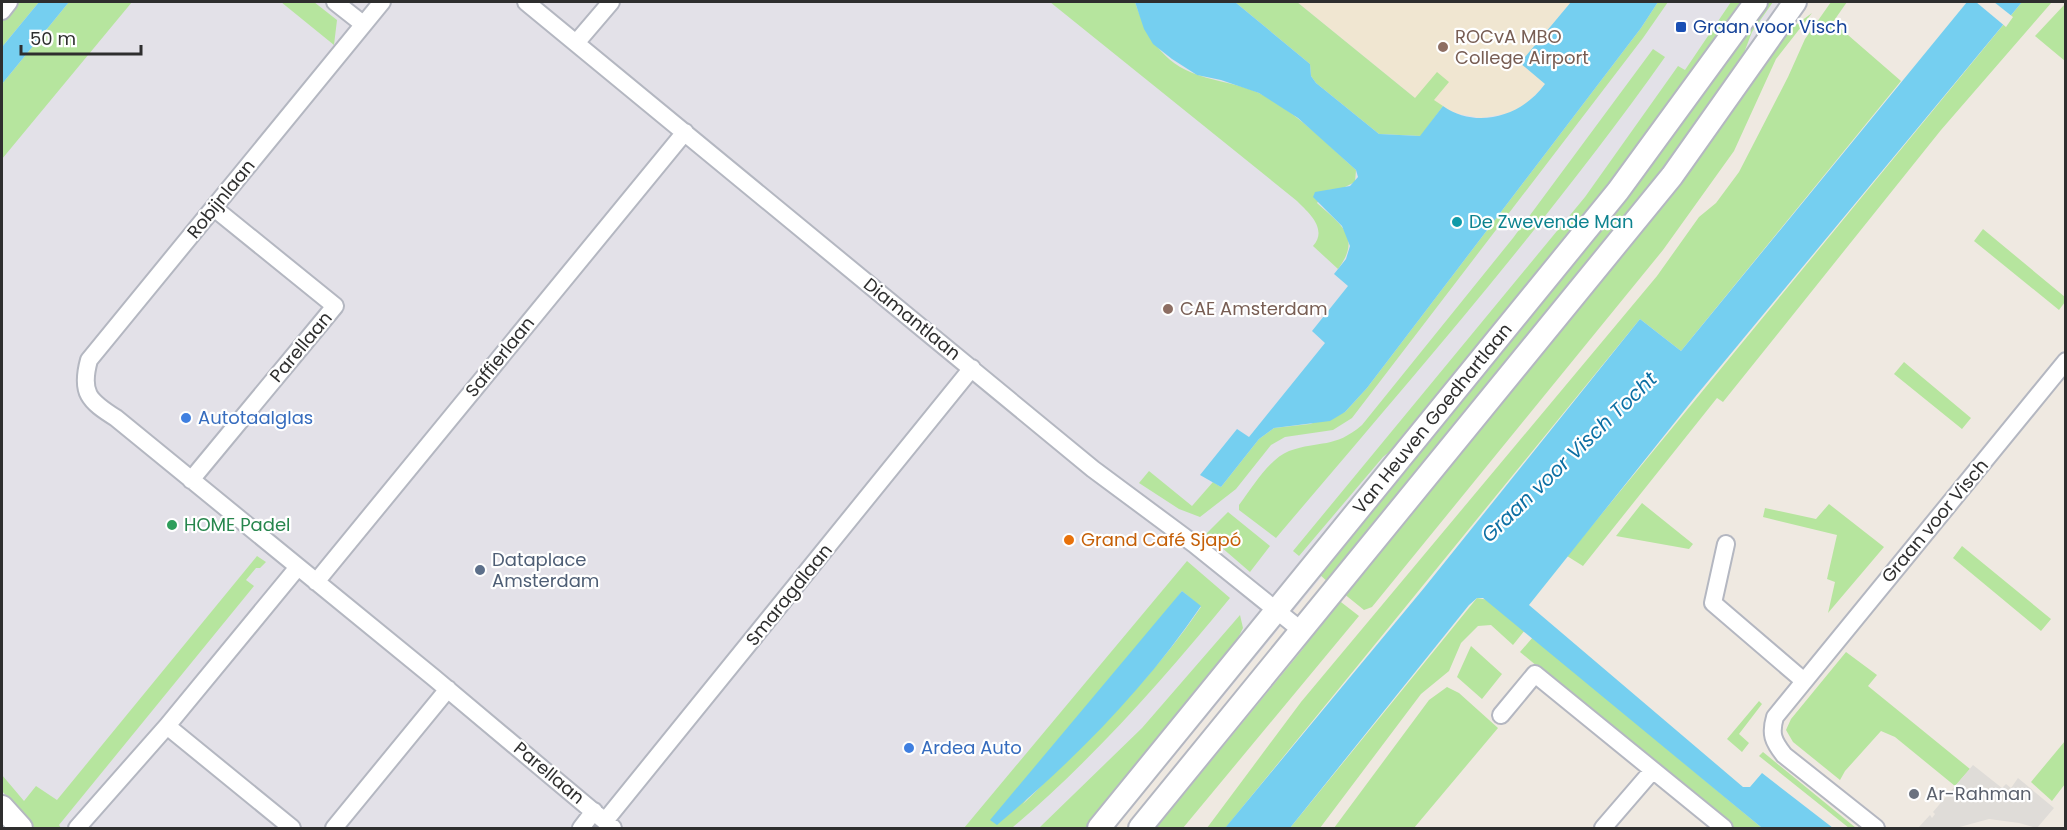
<svg xmlns="http://www.w3.org/2000/svg" width="2067" height="830" font-family="Poppins,sans-serif">
<style>
.industrial{fill:#e3e1e8}
.education{fill:#f0e6d1}
.green{fill:#b6e59e;fill-rule:evenodd}
.plaza{fill:#dfdcd8}
.water{fill:#75cff0}
.pier{fill:#efe9e1}
.lines{fill:none;stroke-linecap:round;stroke-linejoin:round}
.minor-casing{stroke:#b4b7c1;stroke-width:20}
.secondary-casing{stroke:#b4b7c1;stroke-width:26}
.minor{stroke:#fff;stroke-width:16}
.secondary{stroke:#fff;stroke-width:22}
.transit-dot{fill:#1a4fb4;stroke:#fff;stroke-width:2}
.education-dot{fill:#8d6e63;stroke:#fff;stroke-width:2}
.culture-dot{fill:#0f9aa8;stroke:#fff;stroke-width:2}
.shop-dot{fill:#3f7fe0;stroke:#fff;stroke-width:2}
.leisure-dot{fill:#2e9e5b;stroke:#fff;stroke-width:2}
.food-dot{fill:#e8710a;stroke:#fff;stroke-width:2}
.service-dot{fill:#5c6f8a;stroke:#fff;stroke-width:2}
.worship-dot{fill:#6b7280;stroke:#fff;stroke-width:2}
.labels{text-anchor:middle;stroke-width:4.5;stroke-linejoin:round;paint-order:stroke}
.transit-label{font-size:18px;fill:#164399;stroke:#fff;text-anchor:start}
.education-label{font-size:18px;fill:#785e54;stroke:#fff;text-anchor:start}
.street-label{font-size:18px;fill:#2e2e2e;stroke:#fff}
.culture-label{font-size:18px;fill:#0d838f;stroke:#fff;text-anchor:start}
.shop-label{font-size:18px;fill:#366cbe;stroke:#fff;text-anchor:start}
.leisure-label{font-size:18px;fill:#27864d;stroke:#fff;text-anchor:start}
.food-label{font-size:18px;fill:#c56008;stroke:#fff;text-anchor:start}
.service-label{font-size:18px;fill:#4e5e75;stroke:#fff;text-anchor:start}
.worship-label{font-size:18px;fill:#5b616d;stroke:#fff;text-anchor:start}
.water-label{font-size:20px;font-style:italic;fill:#0d6fa3;stroke:#fff}
</style>
<rect width="100%" height="100%" fill="#efe9e1"/>
<path class="industrial" d="M 2,2 L 1787,2 L 1728,83 L 1115,828 L 24,828 L 2,803 Z"/>
<path class="education" d="M 1297,2 L 1571,2 L 1547,31 L 1545,84 L 1540,90 L 1525,105 L 1510,113 L 1481,118 L 1459,114 L 1415,98 Z"/>
<path class="green" d="M 18,2 L 39,2 L 2,47 L 2,22 Z
M 69,2 L 132,2 L 2,159 L 2,84 Z
M 281,2 L 314,2 L 337,20 L 334,45 Z
M 1050,2 L 1135,2 C 1146,35 1162,63 1198,75 C 1218,82 1240,84 1259,93 C 1296,112 1326,143 1356,170 L 1355,182 L 1341,189 L 1327,190 L 1317,203 C 1341,225 1362,237 1338,269 L 1313,246 C 1328,229 1309,213 1297,201 Z
M 1235,2 L 1297,2 L 1415,98 L 1437,72 L 1449,82 L 1434,100 L 1443,106 L 1421,136 L 1379,134 L 1316,83 L 1311,76 L 1310,64 Z
M 1658,2 L 1668,2 L 1643,38 L 1352,418 L 1333,430 L 1285,437 L 1271,445 L 1236,489 L 1200,517 L 1179,509 L 1139,483 L 1149,471 L 1192,506 L 1213,482 L 1221,487 L 1259,439 L 1274,428 L 1310,424 L 1345,412 L 1367,388 L 1641,28 Z
M 1731,2 L 1743,2 L 1651,139 L 1415,431 L 1383,457 L 1299,556 L 1293,551 L 1585,197 L 1678,66 L 1685,70 Z
M 1767,2 L 1773,2 L 1752,32 L 1737,71 L 1663,175 L 1329,583 L 1319,574 C 1413,459 1507,344 1599,227 C 1657,153 1716,80 1767,2 Z
M 1831,2 L 1847,2 L 1833,22 L 1901,81 L 1681,351 L 1640,319 L 1227,826 L 1225,828 L 1207,828 L 1301,702 L 1657,276 L 1699,217 L 1716,203 L 1739,172 L 1788,77 L 1805,39 Z
M 2022,2 L 2052,2 L 1941,130 L 1723,402 L 1717,398 L 1583,566 L 1567,556 Z
M 2065,4 L 2065,61 L 2035,36 Z
M 1812,13 L 1776,59 L 1734,151 L 1663,250 L 1372,607 L 1364,610 L 1343,593 L 1782,35 Z
M 1653,49 L 1665,57 C 1546,225 1409,381 1276,538 L 1239,510 L 1239,505 C 1252,488 1269,459 1289,451 C 1320,440 1334,449 1362,425 L 1513,238 Z
M 1983,229 L 2065,297 L 2065,302 L 2059,310 L 1974,241 Z
M 1904,362 L 1971,418 L 1962,429 L 1894,374 Z
M 1642,503 L 1693,544 L 1689,549 L 1616,536 Z
M 1829,504 L 1884,547 L 1828,613 L 1835,582 L 1827,579 L 1837,535 L 1763,517 L 1765,508 L 1816,519 Z
M 1228,512 L 1270,546 L 1250,572 L 1206,534 Z
M 1962,546 L 2051,619 L 2041,631 L 1953,558 Z
M 257,556 L 266,562 L 260,568 L 256,568 L 246,580 L 254,586 L 59,825 L 61,828 L 35,828 L 2,791 L 2,775 L 24,801 L 36,786 L 57,800 Z
M 1187,561 L 1230,598 C 1163,680 1092,760 1012,828 L 964,828 ZM 1182,591 L 1201,607 C 1149,683 1088,740 1023,804 Z
M 1477,598 L 1489,600 L 1525,630 L 1513,645 L 1491,625 L 1478,626 L 1461,643 L 1449,671 L 1421,694 L 1320,828 L 1290,828 Z
M 1337,599 L 1359,616 L 1183,828 L 1156,828 L 1302,650 Z
M 1240,615 L 1243,628 L 1232,650 L 1087,828 L 1039,828 L 1142,728 Z
M 1533,637 L 1762,828 L 1732,828 L 1520,652 Z
M 1471,646 L 1502,674 L 1482,699 L 1457,677 Z
M 1846,652 L 1877,675 L 1868,686 L 1970,769 L 1955,786 L 1895,737 L 1881,731 L 1845,771 L 1840,780 L 1793,742 L 1786,730 L 1791,719 Z
M 1447,687 L 1459,693 L 1498,728 L 1414,828 L 1334,828 L 1429,700 Z
M 1759,701 L 1762,704 L 1739,734 L 1749,743 L 1742,752 L 1727,739 Z
M 2065,741 L 2065,784 L 2052,801 L 2031,782 Z
M 1763,752 L 1856,828 L 1849,828 L 1759,756 Z"/>
<path class="plaza" d="M 1973,765 L 2002,788 L 2006,784 L 2011,788 L 2018,778 L 2054,808 L 2037,828 L 2019,823 L 1989,819 L 1956,828 L 1918,828 L 1930,815 L 1932,818 L 1935,814 L 1933,812 Z"/>
<path class="water" d="M 39,2 L 69,2 L 2,84 L 2,47 Z
M 1135,2 L 1235,2 L 1310,64 L 1311,76 L 1316,83 L 1379,134 L 1420,136 L 1443,106 C 1477,130 1522,116 1545,84 L 1520,63 L 1571,2 L 1658,2 L 1641,28 L 1367,388 L 1345,412 L 1330,421 L 1274,428 L 1259,439 L 1221,487 L 1200,475 L 1237,429 L 1249,437 L 1325,343 L 1312,331 L 1348,286 L 1334,274 L 1346,259 L 1350,246 L 1342,226 L 1313,197 L 1315,192 L 1350,186 L 1358,177 L 1356,170 L 1298,118 L 1259,93 L 1221,80 L 1197,75 L 1172,59 L 1153,44 L 1144,29 Z
M 1967,2 L 2022,2 L 1695,397 L 1529,605 L 1743,787 L 1750,787 L 1762,773 L 1833,828 L 1762,828 L 1483,598 L 1477,598 L 1469,605 L 1290,828 L 1225,828 L 1424,588 L 1640,319 L 1681,351 Z
M 1182,591 L 1201,606 C 1145,689 1073,761 997,825 L 990,820 Z"/>
<path class="pier" d="M 1976,2 L 1994,2 L 2013,17 L 2006,27 Z"/>
<g class="lines">
<g class="minor-casing">
<path id="minor" d="M 335,2 L 363,24
M 382,2 L 89,360 C 80,393 89,401 116,418 L 433,677 L 613,828
M 526,2 L 1093,469 L 1194,544 L 1302,631
M 2,11 L 9,2
M 576,43 L 611,2
M 191,480 L 335,306 L 214,208
M 1726,544 L 1713,603 L 1804,681
M 316,582 L 685,132
M 1501,715 L 1535,674 L 1724,828
M 167,726 L 292,828
M 605,821 L 972,368
M 77,828 L 167,726 L 298,567
M 334,828 L 448,689
M 581,828 L 594,811
M 1603,828 L 1653,770
M 1876,828 L 1784,755 C 1773,741 1770,734 1775,717 L 2066,361"/>
</g>
<g class="secondary-casing">
<g id="secondary">
<path d="M 2,807 L 21,828"/>
<path id="s1" d="M 1099,828 L 1618,191 L 1756,2"/>
<path d="M 1140,828 L 1672,176 L 1795,2"/>
</g>
</g>
<use href="#minor" class="minor"/>
<use href="#secondary" class="secondary"/>
</g>
<rect class="transit-dot" x="1675" y="21" width="12" height="12" rx="3"/>
<g class="education-dot">
<circle cx="1443" cy="47" r="6"/>
<circle cx="1168" cy="309" r="6"/>
</g>
<circle class="culture-dot" cx="1457" cy="222" r="6"/>
<g class="shop-dot">
<circle cx="186" cy="418" r="6"/>
<circle cx="909" cy="748" r="6"/>
</g>
<circle class="leisure-dot" cx="172" cy="525" r="6"/>
<circle class="food-dot" cx="1069" cy="540" r="6"/>
<circle class="service-dot" cx="480" cy="570" r="6"/>
<circle class="worship-dot" cx="1914" cy="794" r="6"/>
<g class="labels">
<g class="transit-label">
<text x="1693" y="33">Graan voor Visch</text>
</g>
<g class="education-label">
<text x="1455" y="43">ROCvA MBO<tspan x="1455" dy="21">College Airport</tspan></text>
<text x="1180" y="315">CAE Amsterdam</text>
</g>
<g class="street-label">
<text transform="translate(221 199) rotate(-51)" y="6">Robijnlaan</text>
<text transform="translate(912 319) rotate(39)" y="6">Diamantlaan</text>
<text transform="translate(301 347) rotate(-50)" y="6">Parellaan</text>
<text transform="translate(500 357) rotate(-51)" y="6">Saffierlaan</text>
<text dy="6" stroke="none"><textPath href="#s1" startOffset="528">Van Heuven Goedhartlaan</textPath></text>
<text transform="translate(1935 521) rotate(-50)" y="6">Graan voor Visch</text>
<text transform="translate(789 595) rotate(-51)" y="6">Smaragdlaan</text>
<text transform="translate(549 773) rotate(40)" y="6">Parellaan</text>
</g>
<g class="culture-label">
<text x="1469" y="228">De Zwevende Man</text>
</g>
<g class="shop-label">
<text x="198" y="424">Autotaalglas</text>
<text x="921" y="754">Ardea Auto</text>
</g>
<g class="leisure-label">
<text x="184" y="531">HOME Padel</text>
</g>
<g class="food-label">
<text x="1081" y="546">Grand Café Sjapó</text>
</g>
<g class="service-label">
<text x="492" y="566">Dataplace<tspan x="492" dy="21">Amsterdam</tspan></text>
</g>
<g class="worship-label">
<text x="1926" y="800">Ar-Rahman</text>
</g>
<g class="water-label">
<text transform="translate(1569 457) rotate(-44)" y="7">Graan voor Visch Tocht</text>
</g>
</g>
<rect width="2067" height="830" fill="none" stroke="#2e2e2e" stroke-width="6"/>
<path d="M21 45v9h120v-9" fill="none" stroke="#2e2e2e" stroke-width="3"/>
<text x="30" y="45" font-size="18" fill="#2e2e2e" stroke="#ffffff" stroke-width="4.5" paint-order="stroke">50 m</text>
</svg>
